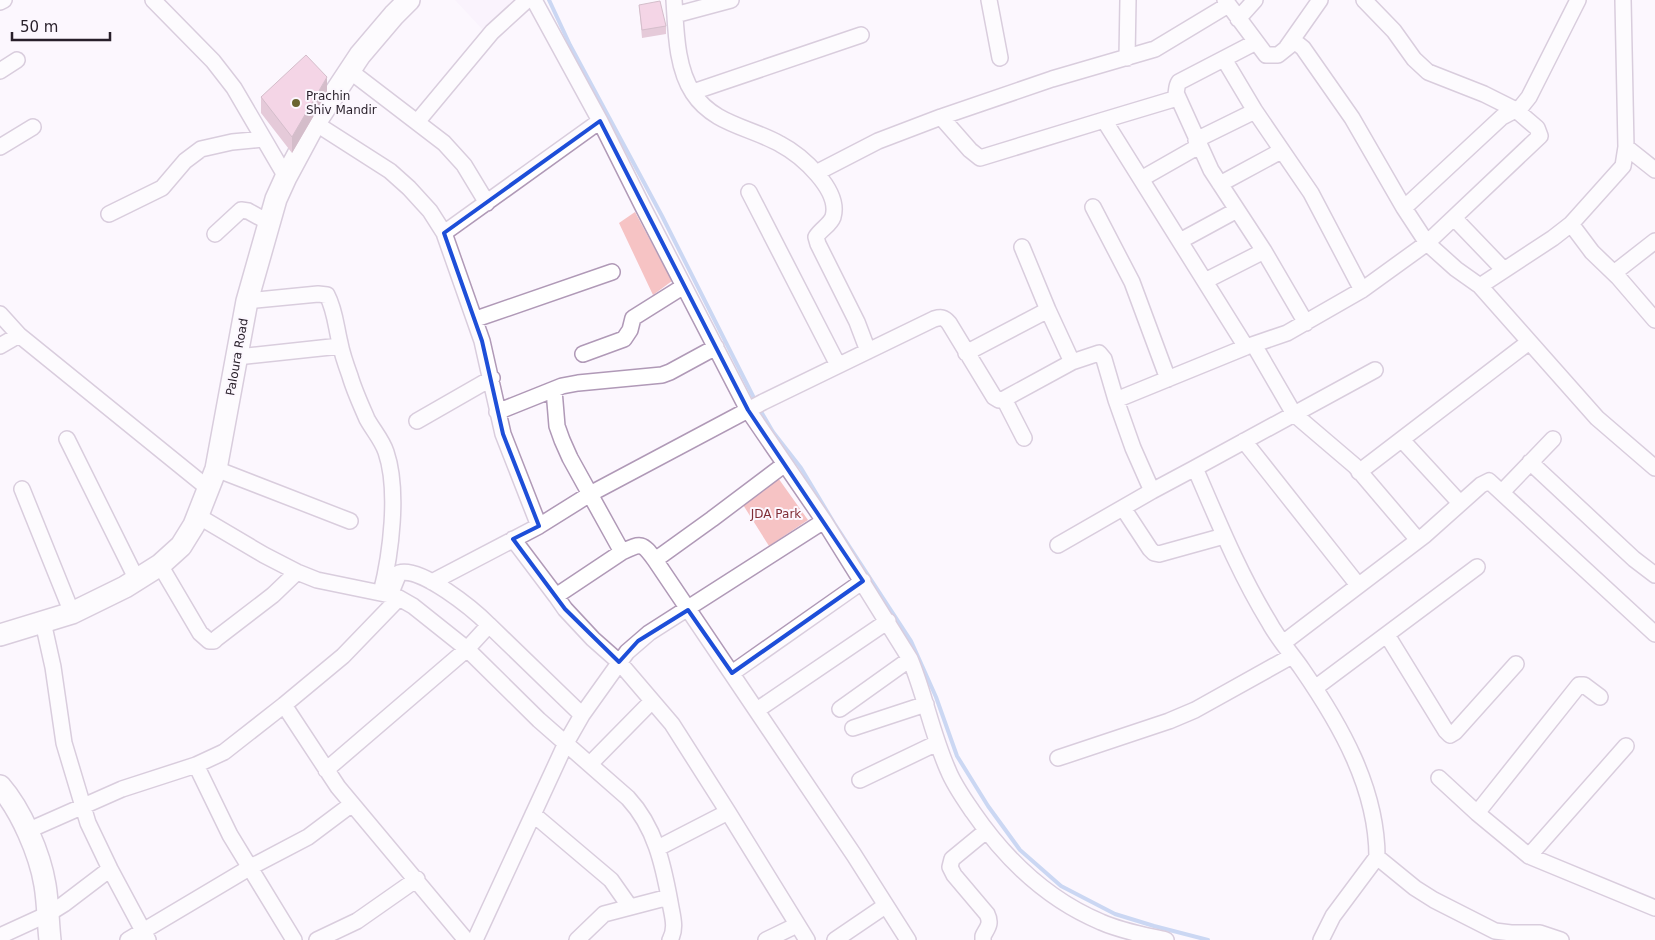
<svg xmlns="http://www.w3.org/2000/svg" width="1655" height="940" font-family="'DejaVu Sans',sans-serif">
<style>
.built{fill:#f8edfc}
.green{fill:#f6c3c4}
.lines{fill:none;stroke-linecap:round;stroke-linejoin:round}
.stream{stroke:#91b0e6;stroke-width:4}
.street-casing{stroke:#b099b7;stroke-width:18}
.secondary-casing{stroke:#b099b7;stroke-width:24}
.street{stroke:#fff;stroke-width:15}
.secondary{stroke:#fff;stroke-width:21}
.wall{fill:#c992ae}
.shaded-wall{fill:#a4778d}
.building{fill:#eaaaca;stroke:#a4778d}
.marked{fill:none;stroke:#1d4ed8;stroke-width:4;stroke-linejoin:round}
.poi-dot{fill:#696430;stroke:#fcf7fe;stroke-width:2}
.labels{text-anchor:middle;stroke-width:4;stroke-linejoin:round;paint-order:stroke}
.poi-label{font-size:12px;fill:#281f2a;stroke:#fcf7fe;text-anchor:start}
.street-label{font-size:12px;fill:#281f2a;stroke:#fcf7fe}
.park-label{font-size:12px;fill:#802d36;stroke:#fcf7fe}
</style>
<rect width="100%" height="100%" fill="#fcf7fe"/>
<path class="built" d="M 455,0 L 522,0 L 483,30 Z"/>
<path class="green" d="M 635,212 L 672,281 L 653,295 L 619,223 Z
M 776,475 L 808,520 L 769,546 L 740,500 Z"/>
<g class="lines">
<path class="stream" d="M 549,0 L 570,45 L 662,216 L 756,402
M 759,408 L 773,432 L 801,468 L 834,523 L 911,641 L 936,697 L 957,756 L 988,806 L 1020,850 L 1061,886 L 1115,914 L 1154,926 L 1208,940"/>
<g class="street-casing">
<path id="street" d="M 153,0 L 213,61 L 234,88 L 286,177
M 534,0 L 600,121 L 643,207 L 748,410 L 824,521 L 910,659 C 925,695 932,734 948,770 C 954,785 964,799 973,812 C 1006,860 1046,899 1101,922 C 1121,931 1144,935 1166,940
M 674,0 C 676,30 676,67 693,93 C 713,124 750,127 780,144 C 801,155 841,190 833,217 C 830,225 821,229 816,237 L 818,244 L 857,322 L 868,351
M 989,0 L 1000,58
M 1225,0 L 1266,55 L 1278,55 L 1293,43 L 1298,44 L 1303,48 L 1352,118 L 1404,208 L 1427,243 L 1456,269 L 1480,286 L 1597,418 L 1655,468
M 0,2 L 4,0
M 675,15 L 731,0
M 1238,19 L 1255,0
M 1287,47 L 1320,0
M 1127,58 L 1128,0
M 1224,59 L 1255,111 L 1311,193 L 1362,290
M 0,71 L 17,60
M 350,71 L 444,143 L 464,165 L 487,203
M 693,92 L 861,35
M 1177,95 L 1211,170 L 1264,251 L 1306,323
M 941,117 L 1052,79 L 1155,49 L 1228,5
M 1104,120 L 1174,99 C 1178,93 1175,88 1179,82 L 1256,42
M 417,122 L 492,32 L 527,0
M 315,123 L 390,171 L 409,188 L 430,211 L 444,233 L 482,341 L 503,434 L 539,526
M 1196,140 L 1255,111
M 0,147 L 33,127
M 1626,147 L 1655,170
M 816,173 L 878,141 L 941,117 L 970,150 L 980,158 L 1104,120 L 1246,347
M 1141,179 L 1199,146
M 1220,184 L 1281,151
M 749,192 L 838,365
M 1093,207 L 1132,282 L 1168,379
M 1404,208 L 1502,117 L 1521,107 L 1529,97 L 1578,0
M 109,214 L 162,188 L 185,161 L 201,149 L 232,142 L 263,139
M 1454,218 L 1504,270
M 1571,224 L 1592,252 L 1618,277 L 1655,320
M 444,233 L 600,121
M 215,234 L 241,210 L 248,211 L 268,222
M 1180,241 L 1237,210
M 1022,247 L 1048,310
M 1614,273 L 1655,241
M 1205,281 L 1264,251
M 1480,286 L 1553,238 L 1571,224 L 1623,166 L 1626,147 L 1623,0
M 247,301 L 318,294 L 327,295 C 335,310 336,327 340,343 C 342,354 346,365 350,376 C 354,390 361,405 367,419 C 373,430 382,440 386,452 C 399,490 391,554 381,593
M 0,314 L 19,335 L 209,489
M 476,319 L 612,272
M 1254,345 L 1294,414 L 1355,466 L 1418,540
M 0,346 L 19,335
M 966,353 L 1048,310 L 1072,362
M 583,354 L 624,339 L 630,330 L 633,318 L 684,286
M 237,357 L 340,346
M 554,390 L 557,426 L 562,440 L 570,458 L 622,552 L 556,596 L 565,609 L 593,639 L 619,662 L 672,724 L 728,812 L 807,940
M 1004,399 L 1024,438
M 1116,400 L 1133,448 L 1152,491 L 1195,468 C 1218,521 1239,573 1269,622 C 1278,639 1291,653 1302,669 C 1340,724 1377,788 1377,857
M 497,412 L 562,386 L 578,383 L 662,375 L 670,372 L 716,347
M 417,421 L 492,378
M 67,439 L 137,580
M 1402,440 L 1460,503
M 1244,441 L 1358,585
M 1530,462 L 1634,559 L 1655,575
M 1195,468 L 1375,370
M 216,469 L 350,521
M 1359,472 L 1529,342
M 22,489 L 72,613
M 1502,492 L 1553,439
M 1123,508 L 1150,549 L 1154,553 L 1159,554 L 1224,536
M 198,516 L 264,555 L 297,572 L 317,580 L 390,595 L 399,598 L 413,606 L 467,649 L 539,720 L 628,798 C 655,827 663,864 670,902 C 672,915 677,928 670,940
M 513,539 L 556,596
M 1058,545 L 1152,491
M 622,552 C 641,543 642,542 655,560 L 712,519 L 785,464
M 655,560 L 854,855 L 908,940
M 160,565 L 200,633 L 209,641 L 214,641 L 217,638 L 273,595 L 297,572
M 432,582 L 539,526 L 590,494 L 763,402 L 934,319 C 941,317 944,317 949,323 L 994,397 L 999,400 L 1004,399 L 1072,362 L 1099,353 L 1104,359 L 1116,400 L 1246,347 L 1287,333 L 1362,290 L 1427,243 L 1540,136 L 1537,128 L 1516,110 L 1484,94 L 1428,72 L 1414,59 L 1394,31 L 1364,0
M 390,595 L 399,573 C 421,566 474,610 489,625
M 43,622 L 53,667 L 64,743 L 88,823 L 110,869 L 148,940
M 1387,635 L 1446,731 L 1450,735 L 1455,732 L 1516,664
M 1283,643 L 1425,535 L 1481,485 L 1489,481 L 1655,634
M 732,673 L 863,581
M 1315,688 L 1477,567
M 284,705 L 338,787 L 466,940
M 840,709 L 910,659
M 757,710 L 888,621
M 853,728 L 926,704
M 1058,758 L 1169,721 L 1195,710 L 1292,656
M 590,764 L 652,701
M 196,765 L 230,835 L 294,940
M 326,770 L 467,649 L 489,625 L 582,715
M 1439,778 L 1477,813 L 1529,856 L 1655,908
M 860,780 L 937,743
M 1477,813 L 1579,685 L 1584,685 L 1600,697
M 533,814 L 611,880 L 630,907
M 27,831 L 122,789 L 196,765 L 224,752 L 284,705 L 343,656 L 399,598
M 658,848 L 728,812
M 1529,856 L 1626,746
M 0,936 L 48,914 L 64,904 L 110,869
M 128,940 L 249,868 L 308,837 L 352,804
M 317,940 L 357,921 L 417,879
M 475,940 L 566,743 L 582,715 L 627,652 L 649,633 L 824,521
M 577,940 L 604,914 L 669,897
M 766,940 L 797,925
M 835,940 L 885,906
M 983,940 L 983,936 C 987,928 992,924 987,914 L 954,875 L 950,867 L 952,859 L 986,831
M 1321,940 L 1333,916 L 1377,857 L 1415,888 L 1434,900 L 1495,931 L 1511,933 L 1540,933 L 1561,940"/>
</g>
<g class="secondary-casing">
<path id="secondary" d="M 0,635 L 72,613 L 125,587 L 160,565 L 181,546 L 194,525 L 216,469 L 247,301 L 276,199 L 286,177 L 315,123 L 360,55 L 394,15 L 409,0
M 0,786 C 21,810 40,854 45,885 C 48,903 48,922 50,940"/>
</g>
<use href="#street" class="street"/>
<use href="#secondary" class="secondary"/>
</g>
<path class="wall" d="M 639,5 L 666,26 L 666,34 L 642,38 Z
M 327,93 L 292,153 L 261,113 L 261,97 Z"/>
<path class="shaded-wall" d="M 327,77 L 327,93 L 292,153 L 292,137 Z"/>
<path class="building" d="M 660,1 L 666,26 L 642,30 L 639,5 Z
M 306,55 L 327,77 L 292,137 L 261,97 Z"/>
<path d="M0 0H1655V940H0ZM 600,121 L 748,410 L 863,581 L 732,673 L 688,610 L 638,641 L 619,662 L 565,609 L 513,539 L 539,526 L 503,434 L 482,341 L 444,233 Z" fill="#fcf7fe" fill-opacity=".55" fill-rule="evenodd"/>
<path class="marked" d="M 600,121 L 748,410 L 863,581 L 732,673 L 688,610 L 638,641 L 619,662 L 565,609 L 513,539 L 539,526 L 503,434 L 482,341 L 444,233 Z"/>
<circle class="poi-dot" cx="296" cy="103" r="5"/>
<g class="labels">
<g class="poi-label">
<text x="306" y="100">Prachin<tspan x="306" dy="14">Shiv Mandir</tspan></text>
</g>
<g class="street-label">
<text transform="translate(237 357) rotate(-80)" y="4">Paloura Road</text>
</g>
<g class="park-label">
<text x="776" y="518">JDA Park</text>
</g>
</g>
<path d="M12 32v8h98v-8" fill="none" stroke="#281f2a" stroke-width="2.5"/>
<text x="20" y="32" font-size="15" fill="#281f2a" stroke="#fcf7fe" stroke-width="4" paint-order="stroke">50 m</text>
</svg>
